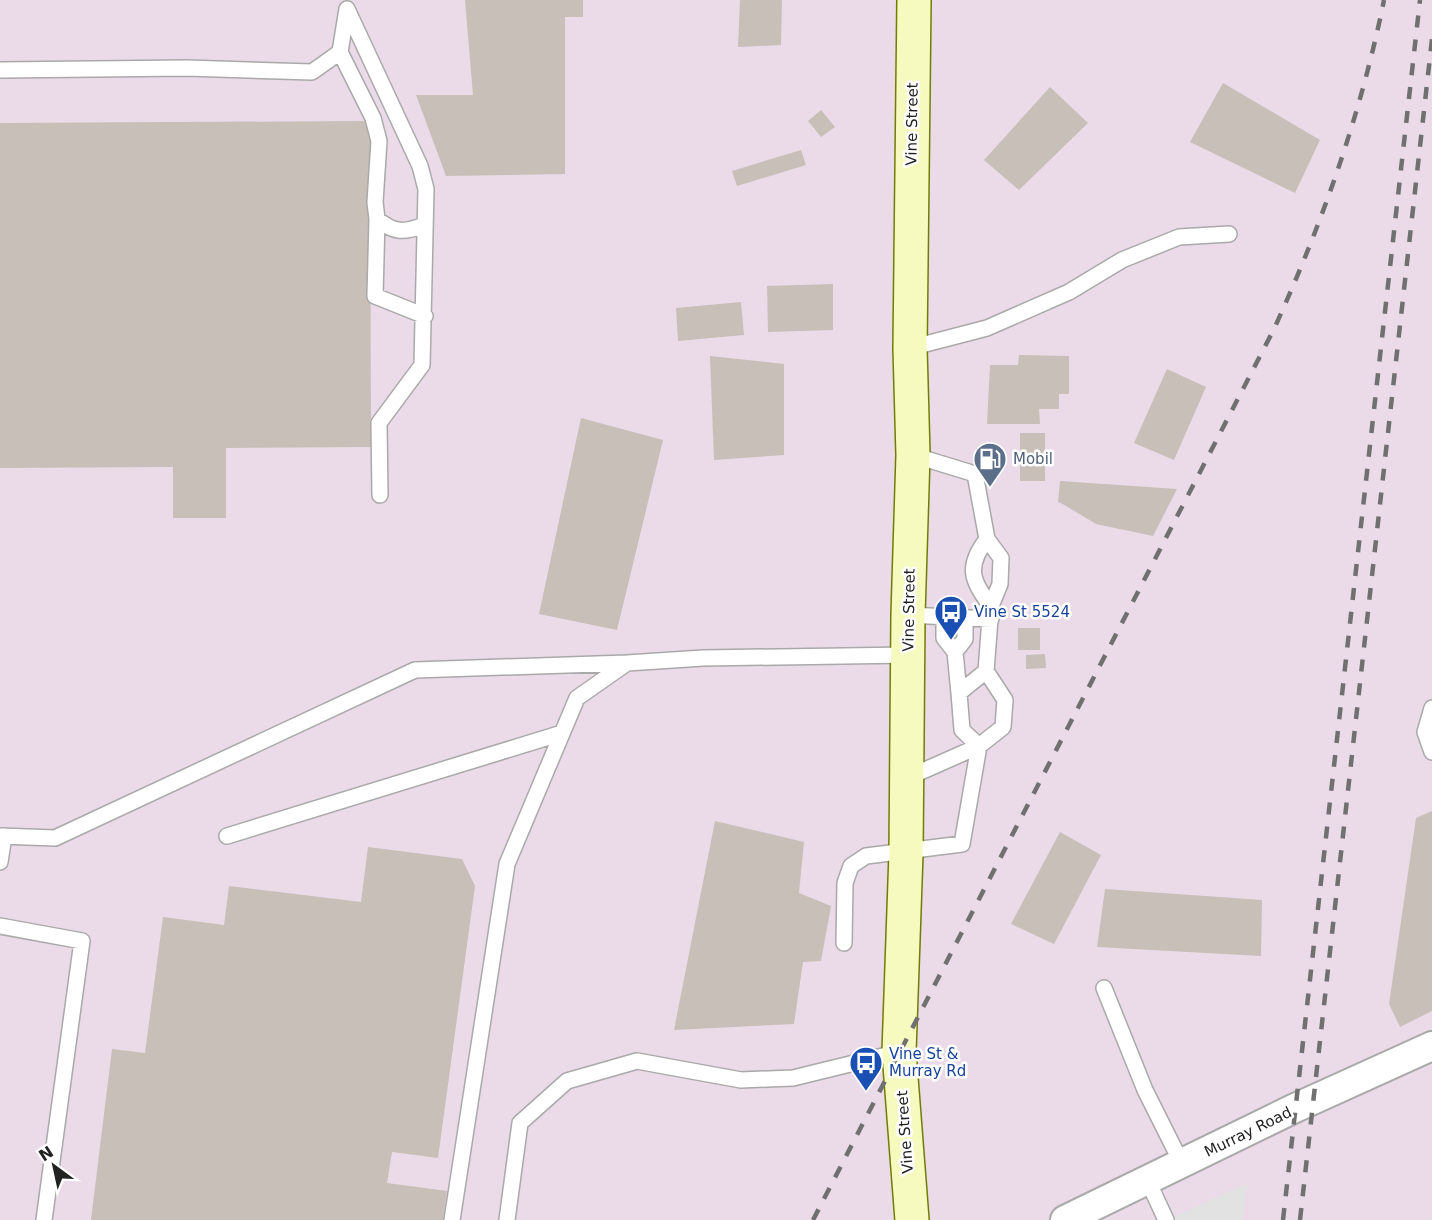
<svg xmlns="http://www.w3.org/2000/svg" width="1432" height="1220" font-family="'DejaVu Sans',sans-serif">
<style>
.industrial{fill:#ebdbe8}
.parking{fill:#e2e2e2}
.building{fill:#c7bfb8}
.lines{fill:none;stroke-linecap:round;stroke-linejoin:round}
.service-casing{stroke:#a9a9a9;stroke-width:18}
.minor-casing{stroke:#a9a9a9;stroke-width:32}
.secondary-casing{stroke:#707d05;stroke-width:36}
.service{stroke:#fff;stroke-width:15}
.minor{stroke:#fff;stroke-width:28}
.secondary{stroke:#f7fabf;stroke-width:33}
.rail{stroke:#707070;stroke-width:4.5;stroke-dasharray:12 12;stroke-linecap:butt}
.labels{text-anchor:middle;stroke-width:5;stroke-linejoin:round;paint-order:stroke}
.street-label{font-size:15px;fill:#222;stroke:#fff}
.service-label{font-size:15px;fill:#4e5e75;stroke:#fff;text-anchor:start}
.transit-label{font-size:15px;fill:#164399;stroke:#fff;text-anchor:start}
</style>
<rect width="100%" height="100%" fill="#f2efe9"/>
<path class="industrial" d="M 0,0 L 1432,0 L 1432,1220 L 0,1220 Z"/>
<path class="parking" d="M 1247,1183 L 1243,1220 L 1168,1220 Z"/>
<path class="building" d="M 465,0 L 583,0 L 583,17 L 565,17 L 565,174 L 446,176 L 416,95 L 473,95 Z
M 740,0 L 782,0 L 781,45 L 738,47 Z
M 1223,83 L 1320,140 L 1295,193 L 1190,142 Z
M 1050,87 L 1088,123 L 1019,190 L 984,160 Z
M 821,110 L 835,127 L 821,137 L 808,121 Z
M 370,121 L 371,447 L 226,448 L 226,518 L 173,518 L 173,467 L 0,468 L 0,123 Z
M 801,150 L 806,165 L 737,186 L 732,171 Z
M 833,284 L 833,330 L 768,332 L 767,286 Z
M 741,302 L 744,335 L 678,341 L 676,308 Z
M 1019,355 L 1069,356 L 1069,394 L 1059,394 L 1059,409 L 1039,409 L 1040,424 L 987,424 L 990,365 L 1018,365 Z
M 710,356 L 784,364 L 784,455 L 714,460 Z
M 1167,369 L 1206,387 L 1174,460 L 1134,443 Z
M 581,418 L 663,440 L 617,630 L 539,614 Z
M 1020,433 L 1045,433 L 1045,481 L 1020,481 Z
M 1060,481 L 1177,489 L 1153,536 L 1096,524 L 1061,503 L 1058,502 Z
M 1018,628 L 1040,628 L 1040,650 L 1018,650 Z
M 1045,654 L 1046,668 L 1026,669 L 1026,655 Z
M 1432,811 L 1432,1011 L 1400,1027 L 1389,1004 L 1416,818 Z
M 715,821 L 804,842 L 799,893 L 831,906 L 821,961 L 803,962 L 794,1024 L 674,1030 Z
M 1060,832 L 1101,855 L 1054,944 L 1011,924 Z
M 368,847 L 462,859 L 475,886 L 438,1158 L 392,1152 L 387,1183 L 447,1191 L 443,1220 L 91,1220 L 112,1049 L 145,1053 L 163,917 L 224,925 L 229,886 L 361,902 Z
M 1105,889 L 1262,900 L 1261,956 L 1097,947 Z"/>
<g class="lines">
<g class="service-casing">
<path id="service" d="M 347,9 L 420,166 L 426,189 L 422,365 L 379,423 L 380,495
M 340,52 L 373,118 L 379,141 L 375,202 L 377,219 L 375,296 L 425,316
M 0,70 L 187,68 L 312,72 L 340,52 L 347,9
M 377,219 C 394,233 404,233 424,225
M 910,348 L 987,328 L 1069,292 L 1122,260 L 1179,237 L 1229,234
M 987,539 C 966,566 971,581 991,606
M 908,615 L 991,619
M 944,617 L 944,638 L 955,652 L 965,639 L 965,618
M 955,652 L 959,693
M 1432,708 L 1425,732 L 1432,752
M 907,778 L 979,746 L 962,730 L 959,693 L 986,671
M 0,836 L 55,838 L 415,670 L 627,663
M 227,836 L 562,733
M 0,862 L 4,836
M 0,926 L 82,941 L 44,1220
M 844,943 L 845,883 L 851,866 L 866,856 L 962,844 L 979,746 L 1003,727 L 1005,700 L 986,671 L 991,606 L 1000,584 L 1001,558 L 987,539 L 975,474 L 913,455
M 1104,988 L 1145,1090 L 1182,1164
M 1148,1181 L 1166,1220
M 452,1220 L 507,864 L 577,698 L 627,663 L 703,658 L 908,655
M 507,1220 L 520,1123 L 567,1081 L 637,1061 L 741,1080 L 793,1078 L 899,1052"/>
</g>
<g class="minor-casing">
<path id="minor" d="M 1065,1220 L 1295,1108 L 1432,1046"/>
</g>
<g class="secondary-casing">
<path id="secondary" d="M 912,1220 L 899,1052 L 906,853 L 908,615 L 913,455 L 910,348 L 914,0"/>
</g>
<use href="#service" class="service"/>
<use href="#minor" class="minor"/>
<use href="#secondary" class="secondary"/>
<path class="rail" d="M 813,1220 L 1274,329 C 1322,224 1361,114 1384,0
M 1283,1220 L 1420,0
M 1300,1220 L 1432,39"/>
</g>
<defs>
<g id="fuel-pin" transform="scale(1.725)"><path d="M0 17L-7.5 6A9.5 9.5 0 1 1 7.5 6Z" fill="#5c6f8a" stroke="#fff"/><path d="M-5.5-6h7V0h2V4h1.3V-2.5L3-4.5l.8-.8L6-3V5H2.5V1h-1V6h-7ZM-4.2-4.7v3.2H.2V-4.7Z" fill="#fff"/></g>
<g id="bus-pin" transform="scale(1.725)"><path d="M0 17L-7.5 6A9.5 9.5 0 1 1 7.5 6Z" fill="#1a4fb4" stroke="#fff"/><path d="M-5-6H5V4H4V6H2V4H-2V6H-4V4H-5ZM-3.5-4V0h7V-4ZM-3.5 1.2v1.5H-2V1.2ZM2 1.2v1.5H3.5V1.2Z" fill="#fff"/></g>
</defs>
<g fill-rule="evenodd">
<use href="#fuel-pin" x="990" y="459"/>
<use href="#bus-pin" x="951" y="612"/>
<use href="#bus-pin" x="866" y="1063"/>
</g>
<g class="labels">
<g class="street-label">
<text transform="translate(912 124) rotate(-89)" y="5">Vine Street</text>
<text transform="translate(909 610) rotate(-89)" y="5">Vine Street</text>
<text transform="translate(905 1132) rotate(-94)" y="5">Vine Street</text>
<text transform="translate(1248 1132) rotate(-26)" y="5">Murray Road</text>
</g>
<g class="service-label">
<text x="1013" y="464">Mobil</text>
</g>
<g class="transit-label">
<text x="974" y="617">Vine St 5524</text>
<text x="889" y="1059">Vine St &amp;<tspan x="889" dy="17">Murray Rd</tspan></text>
</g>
</g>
<g transform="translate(54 1166) rotate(327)" stroke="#ffffff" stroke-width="4.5" paint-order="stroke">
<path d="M0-4.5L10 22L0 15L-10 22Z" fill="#222222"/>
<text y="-9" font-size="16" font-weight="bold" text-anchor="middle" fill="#222222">N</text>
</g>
</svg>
